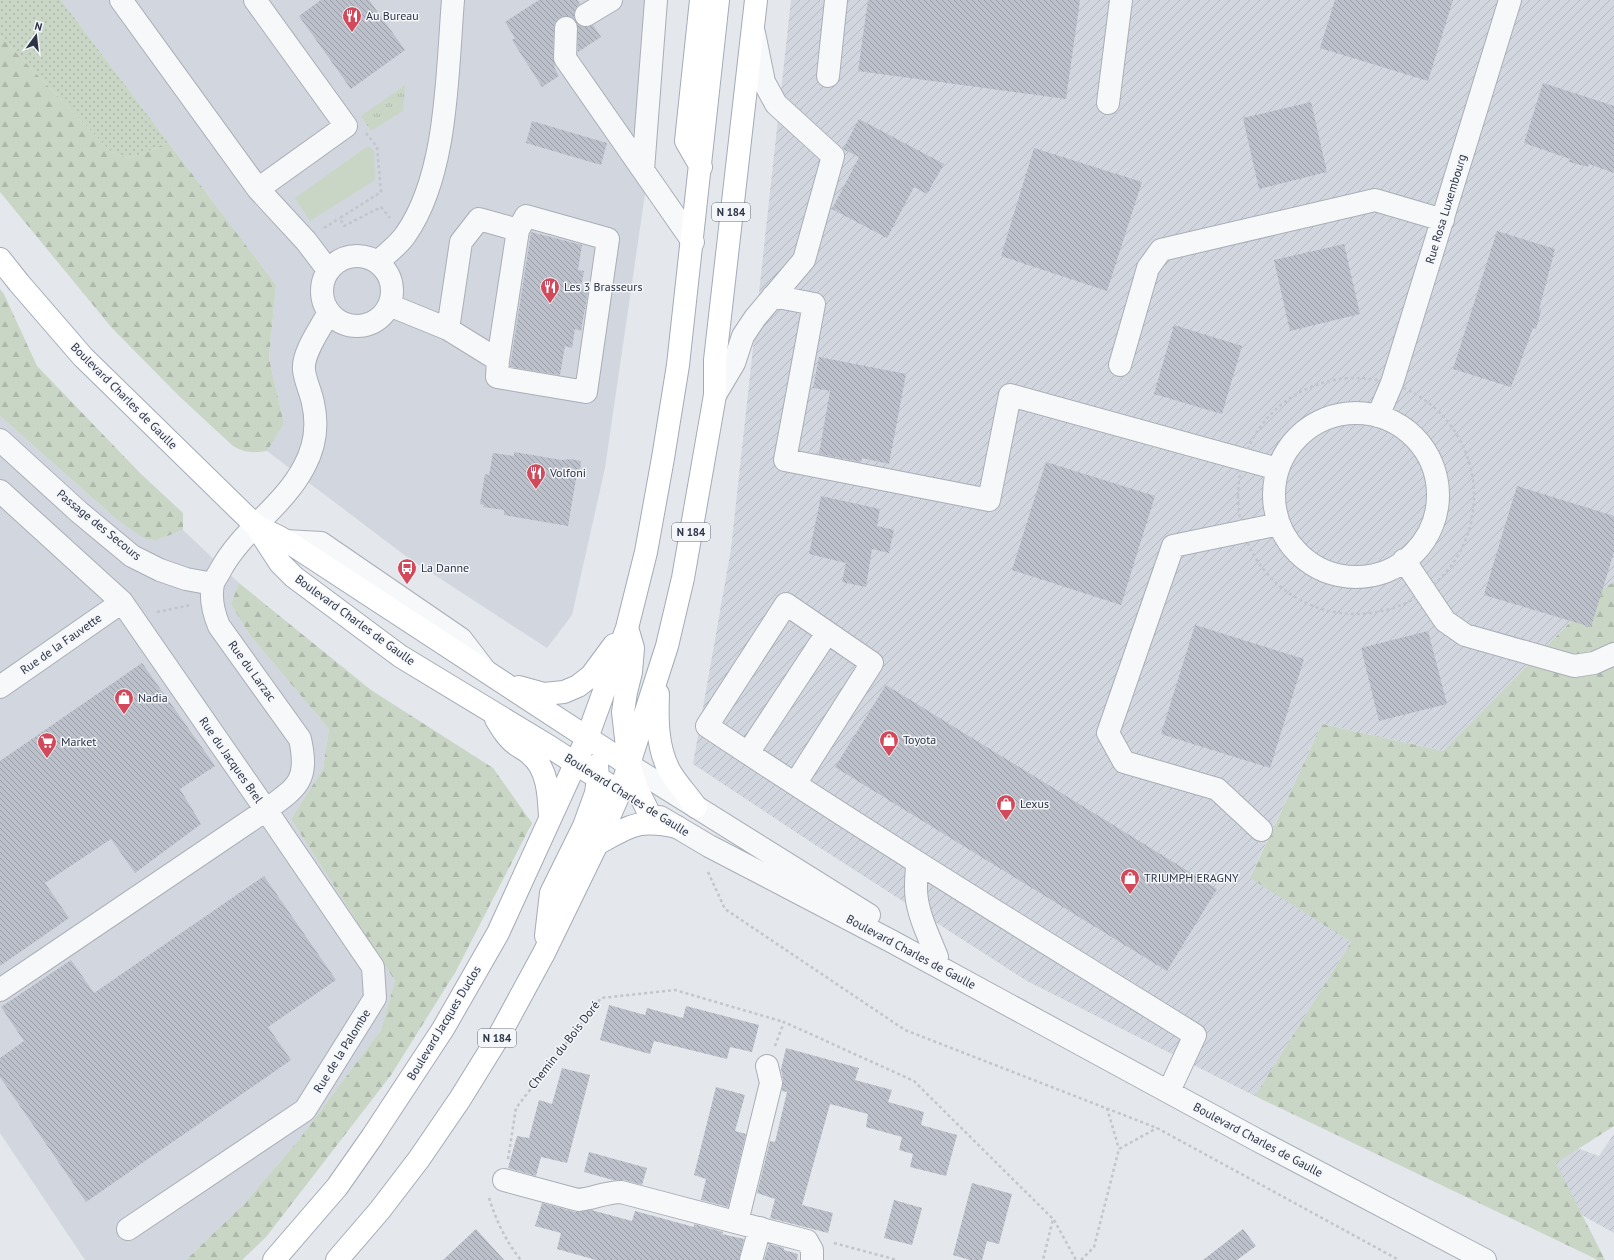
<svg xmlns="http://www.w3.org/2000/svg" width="1614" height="1260" font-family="'PT Sans',sans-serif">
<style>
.built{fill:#d2d6de}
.industrial{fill:url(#industrial-furrows)}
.grass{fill:url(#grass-dots)}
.forest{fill:url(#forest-firs)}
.park{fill:url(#park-tufts)}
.pitch{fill:#c9d6c5}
.building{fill:url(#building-back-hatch)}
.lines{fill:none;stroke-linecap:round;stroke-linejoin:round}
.minor-casing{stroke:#a9aeb7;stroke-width:24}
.major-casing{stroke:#a3abb8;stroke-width:24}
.path{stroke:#c2c5cb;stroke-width:2.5;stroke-dasharray:3 3;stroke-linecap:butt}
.minor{stroke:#f7f8fa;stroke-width:22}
.major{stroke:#fff;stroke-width:22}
.labels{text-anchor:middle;stroke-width:3;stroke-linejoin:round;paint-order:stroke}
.shield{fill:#f4f6f9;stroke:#676e7b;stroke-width:1}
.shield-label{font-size:11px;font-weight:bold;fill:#2b3445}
.poi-label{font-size:12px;fill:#2b3445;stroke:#f4f6f9;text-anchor:start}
.street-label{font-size:12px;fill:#2b3445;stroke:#f4f6f9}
</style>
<defs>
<pattern id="industrial-furrows" width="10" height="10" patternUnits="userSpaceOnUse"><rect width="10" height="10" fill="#d2d6de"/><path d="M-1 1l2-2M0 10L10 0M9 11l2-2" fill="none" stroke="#b4b8c0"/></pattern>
<pattern id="grass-dots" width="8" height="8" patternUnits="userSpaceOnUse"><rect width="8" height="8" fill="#c9d6c5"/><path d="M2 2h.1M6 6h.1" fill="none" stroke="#adb8ab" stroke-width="1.8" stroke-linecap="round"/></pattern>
<pattern id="forest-firs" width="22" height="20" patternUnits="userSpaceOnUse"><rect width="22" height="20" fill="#c9d6c5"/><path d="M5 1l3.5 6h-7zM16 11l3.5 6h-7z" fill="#adb8ab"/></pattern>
<pattern id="park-tufts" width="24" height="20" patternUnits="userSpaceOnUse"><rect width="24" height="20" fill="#c9d6c5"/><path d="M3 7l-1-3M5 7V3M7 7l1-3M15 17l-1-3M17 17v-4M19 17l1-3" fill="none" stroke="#adb8ab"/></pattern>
<pattern id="building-back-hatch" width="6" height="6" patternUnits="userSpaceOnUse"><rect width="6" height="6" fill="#bbc0ca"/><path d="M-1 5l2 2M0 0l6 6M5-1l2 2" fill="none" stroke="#989da6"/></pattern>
</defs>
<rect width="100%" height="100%" fill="#e4e7ec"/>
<path class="built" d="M 61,0 L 663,0 L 646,187 L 605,468 L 572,615 L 547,648 L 407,557 L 267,451 L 284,424 L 269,358 L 276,285 Z
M 0,416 L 115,518 L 157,540 L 183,530 L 239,583 L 231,604 L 249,634 L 329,729 L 323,769 L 291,819 L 395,981 L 381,1030 L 301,1137 L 245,1203 L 186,1260 L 85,1260 L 0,1133 Z"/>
<path class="industrial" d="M 791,0 L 1614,0 L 1614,582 L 1604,588 L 1443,751 L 1322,724 L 1250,877 L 1351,942 L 1255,1096 L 1027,981 L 797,833 L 693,764 L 731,549 Z
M 1614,1134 L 1614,1233 L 1535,1189 L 1554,1140 L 1599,1156 Z"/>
<path class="grass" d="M 0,0 L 61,0 L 168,142 L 145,153 L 128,158 L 111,152 L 0,36 Z"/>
<path class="forest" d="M 0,36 L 111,152 L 128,158 L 145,153 L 168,142 L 276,285 L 269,358 L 284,424 L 267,451 C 253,453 245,453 233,446 L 179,396 L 112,328 L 0,192 Z
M 0,289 L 4,294 L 37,366 L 140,473 L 183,513 L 183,530 L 157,540 L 148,539 L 139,535 L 115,518 L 0,416 Z
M 1614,582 L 1614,1126 L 1556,1163 L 1605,1260 L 1598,1260 L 1255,1096 L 1351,942 L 1250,878 L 1322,724 L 1443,751 L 1604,588 Z
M 239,583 L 371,690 L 493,768 L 532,823 L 456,971 L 391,1075 L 266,1237 L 242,1260 L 186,1260 L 245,1203 L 301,1137 L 381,1030 L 395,981 L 291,819 L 323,769 L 329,729 L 249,634 L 231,604 Z"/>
<path class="park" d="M 405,85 L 403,111 L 371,131 L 361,116 Z"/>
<path class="pitch" d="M 368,146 L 374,151 L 375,180 L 310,221 L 295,198 Z"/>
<path class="building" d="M 321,0 L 369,0 L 405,50 L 351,89 L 299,16 Z
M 539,0 L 577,0 L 580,4 L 575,9 L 574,15 L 575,20 L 566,16 L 560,17 L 555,22 L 554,28 L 553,58 L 555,66 L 554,67 L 559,76 L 542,87 L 512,40 L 515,38 L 505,22 Z
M 868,0 L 1080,0 L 1066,99 L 858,71 Z
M 1335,0 L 1453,0 L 1428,81 L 1320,48 Z
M 577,24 L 586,27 L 593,25 L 601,37 L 578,52 Z
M 1543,83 L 1614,106 L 1614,173 L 1589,164 L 1588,167 L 1569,162 L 1570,159 L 1524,143 Z
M 1311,102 L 1327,172 L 1259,189 L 1243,118 Z
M 859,119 L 944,164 L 927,194 L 914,187 L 887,238 L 832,209 L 859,157 L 843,149 Z
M 532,121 L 607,143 L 601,165 L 526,143 Z
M 1034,148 L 1142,182 L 1107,291 L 1001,256 Z
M 1497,231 L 1555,249 L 1539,310 L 1541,311 L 1536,329 L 1533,328 L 1511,387 L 1453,369 Z
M 531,232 L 582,245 L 578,270 L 584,271 L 581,288 L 588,291 L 581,331 L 575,329 L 572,348 L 565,346 L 560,375 L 510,367 Z
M 1344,244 L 1360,314 L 1290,331 L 1274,260 Z
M 1174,325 L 1242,346 L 1222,414 L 1154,394 Z
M 819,357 L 906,374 L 889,464 L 862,458 L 861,462 L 819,454 L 830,391 L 813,388 Z
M 514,452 L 562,460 L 571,459 L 581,461 L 580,472 L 576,479 L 568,526 L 504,515 L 504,510 L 483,507 L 484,505 L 480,504 L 485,474 L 489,475 L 493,453 L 514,456 Z
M 1046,462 L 1155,496 L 1121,605 L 1012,570 Z
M 1517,486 L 1614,516 L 1614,552 L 1591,627 L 1484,595 Z
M 821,496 L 880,509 L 877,526 L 894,530 L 889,553 L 872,549 L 866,587 L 842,582 L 846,563 L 809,554 Z
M 1195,625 L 1304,659 L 1270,768 L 1161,734 Z
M 1428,631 L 1447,704 L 1379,721 L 1361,648 Z
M 142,663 L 215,766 L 180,789 L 201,824 L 135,873 L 111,839 L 45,883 L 69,918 L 0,966 L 0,761 Z
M 886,685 L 1217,889 L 1167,971 L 835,767 Z
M 264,876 L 336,980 L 268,1027 L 291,1060 L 86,1202 L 0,1077 L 0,1058 L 24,1041 L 1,1007 L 71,960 L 94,993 Z
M 609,1005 L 645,1015 L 647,1008 L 683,1018 L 686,1006 L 759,1025 L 752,1052 L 730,1047 L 727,1059 L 654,1041 L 650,1054 L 600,1040 Z
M 786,1048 L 859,1068 L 855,1080 L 892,1090 L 888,1102 L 924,1112 L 921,1125 L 957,1135 L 946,1176 L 910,1167 L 913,1154 L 899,1150 L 902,1137 L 866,1127 L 868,1114 L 830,1104 L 802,1205 L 833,1213 L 828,1233 L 770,1218 L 775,1199 L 757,1193 L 770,1141 L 775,1142 L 787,1092 L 782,1091 L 783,1080 L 781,1069 Z
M 562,1068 L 590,1075 L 567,1163 L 541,1157 L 536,1176 L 508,1168 L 517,1136 L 529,1138 L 539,1100 L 552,1104 Z
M 716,1087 L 745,1095 L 735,1131 L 746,1134 L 728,1207 L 701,1200 L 706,1179 L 694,1175 Z
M 589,1152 L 647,1168 L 642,1185 L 624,1180 L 613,1180 L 584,1172 Z
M 972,1183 L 1012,1194 L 999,1244 L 987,1241 L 982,1260 L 970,1260 L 953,1255 Z
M 894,1200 L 922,1208 L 912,1245 L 884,1238 Z
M 542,1203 L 575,1212 L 591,1210 L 632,1221 L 635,1211 L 694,1227 L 694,1224 L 723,1232 L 722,1234 L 744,1239 L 739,1260 L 596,1260 L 557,1249 L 561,1233 L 535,1226 Z
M 476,1229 L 504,1260 L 443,1260 Z
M 1243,1229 L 1256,1246 L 1237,1260 L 1203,1260 Z
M 769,1244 L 784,1248 L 784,1250 L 798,1254 L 797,1260 L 764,1260 Z"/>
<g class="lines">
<g class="minor-casing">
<path id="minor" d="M 121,0 L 258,189 L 306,241 L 328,270
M 255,0 L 346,126 L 258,189
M 586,15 L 611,0
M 566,28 L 565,58 L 693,242
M 828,76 L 836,0
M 1108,103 L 1121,0
M 643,170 L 656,0
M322 291a35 35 0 1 1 70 0a35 35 0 1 1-70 0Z
M 378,262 C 387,253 399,245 406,234 C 448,174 447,72 453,0
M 773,296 L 814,304 L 785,460 L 989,500 L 1010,395 L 1278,469
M 389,305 L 448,329 L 461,242 L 479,219 L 518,230 L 526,216 L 608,239 L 586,392 L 497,377 L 498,360 L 448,329
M 498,360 L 518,230
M 1120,365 L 1148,268 L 1161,250 L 1375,200 L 1443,220
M 715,395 L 734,363 L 743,336 L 755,318 L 804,260 L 833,156 L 776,104 L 764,82 L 754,33
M1274 495a82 82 0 1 1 164 0a82 82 0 1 1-164 0Z
M 1378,416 L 1392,383 L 1510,0
M 0,440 L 79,512 L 132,556 L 160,570 L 186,579 L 213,584
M 0,491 L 122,602 L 266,810 L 0,990
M 286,541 L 321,543 L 461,639 L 484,669
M 1404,560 L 1445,621 L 1465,635 L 1574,666 L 1594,663 L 1614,654
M 0,687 L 122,602
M 748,753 L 827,633
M 629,765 L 869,915
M 795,784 L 872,663 L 786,604 L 707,726 C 867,833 1032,934 1195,1035 L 1169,1091
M 660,817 L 709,846 L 891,941 L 1257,1140 L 1485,1260
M 1261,830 L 1217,789 L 1124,762 L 1108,733 L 1173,546 L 1279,524
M 917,863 C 917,870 916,878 916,885 C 915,910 928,934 937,957
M 504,1180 L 578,1200 C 592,1199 606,1192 621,1192 L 807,1241 L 812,1250 L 812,1260
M 737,1222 L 771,1083 L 767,1066
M 128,1229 L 305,1110 L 375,998 L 373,967 L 266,810 C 298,787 309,780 300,739 L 219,626 C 214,614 210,598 213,584 C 214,580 218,575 220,571 C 241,531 283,507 304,467 C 315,447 318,425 313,403 C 311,392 305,381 304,370 C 302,353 321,328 329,312
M 751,1260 L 760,1228"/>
</g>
<g class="major-casing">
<path id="major" d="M 701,0 L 686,141 L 701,167
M 0,259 L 19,283 L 83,357 L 256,526 L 280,563 L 294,577 L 400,656 L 550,747 L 620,792
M 256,526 L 279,537 L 296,547 L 629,765
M 628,631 L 633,648 L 631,672 L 626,692 L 623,712 L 629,765 L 637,789 L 647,809
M 519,687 L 544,694 L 564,692 L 578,686 L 591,676 L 614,645
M 658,694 C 657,719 657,747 669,770 C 676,783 688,795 696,807
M 496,719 C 502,729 508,739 517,745 C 521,748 526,750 530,754 C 548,768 549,796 550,817
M 597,844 C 630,826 639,818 677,827
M 546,936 L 551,893 L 584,826 L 596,793 L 598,778 L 597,765
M 274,1260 L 337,1187 L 372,1137 L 443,1029 L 498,933 L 587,738 L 627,628 L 646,552 L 663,458 L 678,365 L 718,0
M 337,1260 L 380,1210 L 419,1159 L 460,1099 L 499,1036 L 544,953 L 597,844 L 620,792 L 667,646 L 683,578 L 715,395 L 715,360 L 756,0"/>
</g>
<path class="path" d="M 366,133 L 377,147 L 381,192 L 340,218 L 344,226 L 381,207 L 390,218
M 324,228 L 340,218
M1238 496a118 118 0 1 1 236 0a118 118 0 1 1-236 0Z
M 157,612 L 191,605
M 708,872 L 725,909 L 905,1030 L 1157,1128 L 1399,1260
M 775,1046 L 784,1022 L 914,1081 L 1053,1219 L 1043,1260
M 1107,1108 L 1119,1149
M 508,1159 L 516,1108 L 601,998 L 675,990 L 784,1022
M 489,1198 C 496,1220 506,1242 521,1260
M 1054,1220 L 1076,1260
M 834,1243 L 897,1260
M 1081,1260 L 1094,1247 L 1119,1149 L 1157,1128"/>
<use href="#minor" class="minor"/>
<use href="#major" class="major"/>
</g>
<defs>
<g id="restaurant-pin" transform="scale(1)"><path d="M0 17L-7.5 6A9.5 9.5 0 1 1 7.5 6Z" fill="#d1495b" stroke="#f4f6f9"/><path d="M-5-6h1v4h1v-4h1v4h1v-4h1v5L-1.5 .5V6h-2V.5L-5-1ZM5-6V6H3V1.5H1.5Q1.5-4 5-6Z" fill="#fff"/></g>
<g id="bus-pin" transform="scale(1)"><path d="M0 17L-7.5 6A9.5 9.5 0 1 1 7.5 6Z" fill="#d1495b" stroke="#f4f6f9"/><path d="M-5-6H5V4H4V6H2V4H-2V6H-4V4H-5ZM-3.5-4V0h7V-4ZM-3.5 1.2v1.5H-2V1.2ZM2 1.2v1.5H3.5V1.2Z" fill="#fff"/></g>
<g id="shop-pin" transform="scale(1)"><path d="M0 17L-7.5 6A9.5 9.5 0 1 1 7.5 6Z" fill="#d1495b" stroke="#f4f6f9"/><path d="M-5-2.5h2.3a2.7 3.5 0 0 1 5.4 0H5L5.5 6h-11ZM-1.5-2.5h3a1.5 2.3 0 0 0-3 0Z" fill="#fff"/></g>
<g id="supermarket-pin" transform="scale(1)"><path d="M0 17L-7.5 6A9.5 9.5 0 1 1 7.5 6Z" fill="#d1495b" stroke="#f4f6f9"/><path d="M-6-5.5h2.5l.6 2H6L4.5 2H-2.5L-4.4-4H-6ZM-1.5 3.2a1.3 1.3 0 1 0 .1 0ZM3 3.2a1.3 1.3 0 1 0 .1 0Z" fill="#fff"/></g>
</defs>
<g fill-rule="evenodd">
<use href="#restaurant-pin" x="352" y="16"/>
<use href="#restaurant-pin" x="550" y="287"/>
<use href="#restaurant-pin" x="536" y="473"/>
<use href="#bus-pin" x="407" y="568"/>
<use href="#shop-pin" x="124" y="698"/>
<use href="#shop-pin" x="889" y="740"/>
<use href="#supermarket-pin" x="47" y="742"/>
<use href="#shop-pin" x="1006" y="804"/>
<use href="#shop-pin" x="1130" y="878"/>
</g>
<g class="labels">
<g class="shield">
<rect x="712" y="203" width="38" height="18" rx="3"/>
<rect x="672" y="523" width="38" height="18" rx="3"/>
<rect x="478" y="1029" width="38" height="18" rx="3"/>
</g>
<g class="shield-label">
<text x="731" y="216">N 184</text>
<text x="691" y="536">N 184</text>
<text x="497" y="1042">N 184</text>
</g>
<g class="poi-label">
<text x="366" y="20">Au Bureau</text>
<text x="564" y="291">Les 3 Brasseurs</text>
<text x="550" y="477">Volfoni</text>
<text x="421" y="572">La Danne</text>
<text x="138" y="702">Nadia</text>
<text x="903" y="744">Toyota</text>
<text x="61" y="746">Market</text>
<text x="1020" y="808">Lexus</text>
<text x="1144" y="882">TRIUMPH ERAGNY</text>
</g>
<g class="street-label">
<text transform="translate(1446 209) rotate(-73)" y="4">Rue Rosa Luxembourg</text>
<text transform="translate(124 396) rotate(45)" y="4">Boulevard Charles de Gaulle</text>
<text transform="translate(99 525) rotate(39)" y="4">Passage des Secours</text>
<text transform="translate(355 620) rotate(36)" y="4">Boulevard Charles de Gaulle</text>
<text transform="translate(61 644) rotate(-35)" y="4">Rue de la Fauvette</text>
<text transform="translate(252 671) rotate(54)" y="4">Rue du Larzac</text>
<text transform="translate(231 760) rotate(55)" y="4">Rue du Jacques Brel</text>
<text transform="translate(627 795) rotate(32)" y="4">Boulevard Charles de Gaulle</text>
<text transform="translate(911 952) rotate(28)" y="4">Boulevard Charles de Gaulle</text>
<text transform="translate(444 1023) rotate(-59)" y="4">Boulevard Jacques Duclos</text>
<text transform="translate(564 1045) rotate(-52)" y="4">Chemin du Bois Doré</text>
<text transform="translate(342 1051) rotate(-58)" y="4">Rue de la Palombe</text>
<text transform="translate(1258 1140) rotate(28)" y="4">Boulevard Charles de Gaulle</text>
</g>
</g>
<g transform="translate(36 36) rotate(15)" stroke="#f4f6f9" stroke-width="3" paint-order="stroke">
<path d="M0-3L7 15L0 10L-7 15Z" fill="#2b3445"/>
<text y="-6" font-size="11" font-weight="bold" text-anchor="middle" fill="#2b3445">N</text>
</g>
</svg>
